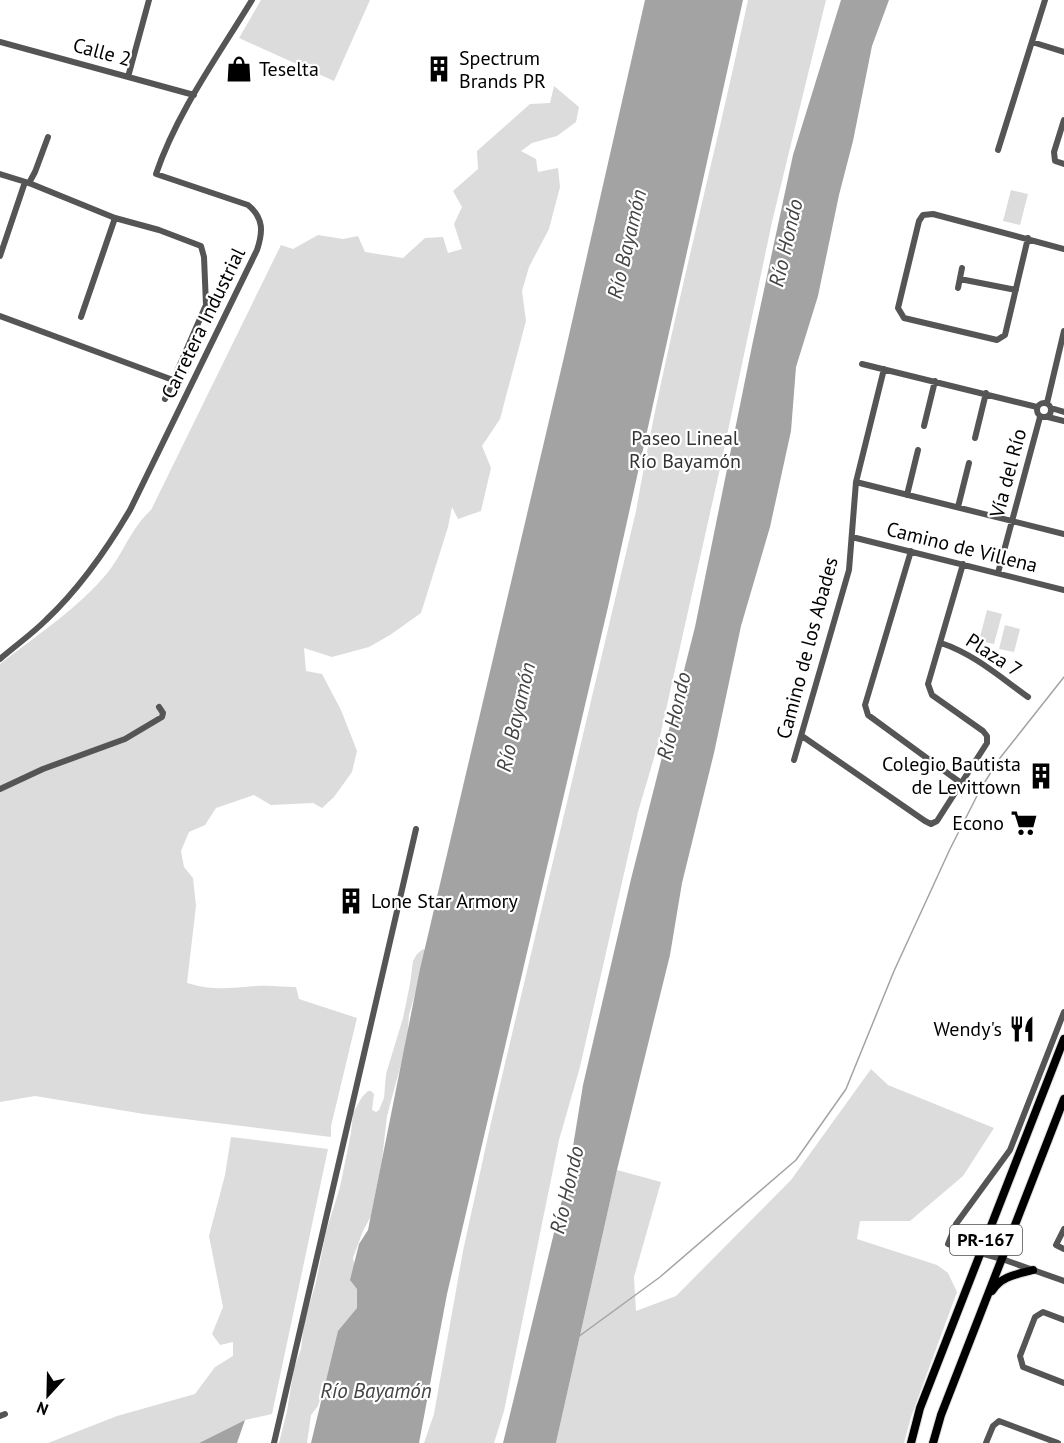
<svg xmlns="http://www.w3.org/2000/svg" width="1064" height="1443" font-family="'PT Sans',sans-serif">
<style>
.green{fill:#dcdcdc}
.water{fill:#a3a3a3}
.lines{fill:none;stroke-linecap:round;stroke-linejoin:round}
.stream{stroke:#a3a3a3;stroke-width:1.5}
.major-casing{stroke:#dbdbdb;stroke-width:10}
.minor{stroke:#555;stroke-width:6}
.major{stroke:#000;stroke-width:8}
.labels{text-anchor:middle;stroke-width:4.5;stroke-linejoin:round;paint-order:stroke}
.shield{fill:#fff;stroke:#4c4c4c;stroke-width:1.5}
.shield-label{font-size:18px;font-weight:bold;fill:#000}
.street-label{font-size:20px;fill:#000;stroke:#fff}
.poi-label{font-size:20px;fill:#000;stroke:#fff;text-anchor:start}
.park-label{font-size:20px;fill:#333;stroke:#fff}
.water-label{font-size:21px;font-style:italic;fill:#444;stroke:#fff}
</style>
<rect width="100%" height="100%" fill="#fff"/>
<path class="green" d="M 261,0 L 370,0 L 334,81 L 239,38 Z
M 748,0 L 826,0 L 772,222 L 719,473 L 659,741 L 638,812 L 580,1067 L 559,1140 L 504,1411 L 494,1443 L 424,1443 L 434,1414 L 463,1251 L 490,1127 L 636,511 C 666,340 712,171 748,0 Z
M 554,86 L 579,107 L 576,122 L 557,136 L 532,143 L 521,151 L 536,159 L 538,172 L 558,168 L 560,187 L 549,229 L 529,267 L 522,291 L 526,321 L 500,419 L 482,446 L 491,468 L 481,511 L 458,519 L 452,507 L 448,527 L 421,613 L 390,635 L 369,647 L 332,657 L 304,648 L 306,671 L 322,674 L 341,710 L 357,751 L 352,772 L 334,797 L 322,808 L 313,803 L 271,805 L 254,795 L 216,808 L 205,825 L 189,832 L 181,851 L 184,867 L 193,878 L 196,906 L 187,983 C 214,991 231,988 257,986 C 270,985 283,987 296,987 L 299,999 L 357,1018 L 331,1126 L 331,1137 L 144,1114 L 35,1096 L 0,1102 L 0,664 C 37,635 79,608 109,571 C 124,551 132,527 151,510 L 281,245 L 293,249 L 318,235 L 343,239 L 358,236 L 365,252 L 403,258 L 425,238 L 443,237 L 448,253 L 462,249 L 454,224 L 462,207 L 453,191 L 478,169 L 477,151 L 530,104 L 550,103 Z
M 1011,190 L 1028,194 L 1020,225 L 1003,221 Z
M 987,610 L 1002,614 L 994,644 L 979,641 Z
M 1005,625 L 1020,629 L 1014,652 L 999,649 Z
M 423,949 L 427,951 L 409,1015 L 407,1042 L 387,1116 L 382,1160 L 371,1216 L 363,1231 L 353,1258 L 362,1298 L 324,1386 L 318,1406 L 311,1415 L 307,1443 L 279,1443 L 287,1411 L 294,1368 L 301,1349 L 304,1323 L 316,1282 L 326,1232 L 340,1187 L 351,1133 L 353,1113 L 362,1097 L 368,1091 L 371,1091 L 374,1094 L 372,1110 L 376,1112 L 379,1110 L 384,1098 L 386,1074 L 403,1018 L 410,984 L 413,961 L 417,954 Z
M 871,1069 L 888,1085 L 994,1128 L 963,1176 L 910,1221 L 860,1221 L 857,1239 L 937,1265 L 948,1273 L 957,1292 L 911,1417 L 904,1443 L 556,1443 L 617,1170 L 661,1182 L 634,1277 L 636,1311 L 676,1296 L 791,1180 Z
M 231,1137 L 328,1149 L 272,1414 L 245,1420 L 199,1443 L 48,1443 L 117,1416 L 195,1394 L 215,1367 L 233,1356 L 233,1342 L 220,1345 L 212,1334 L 223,1307 L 209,1236 L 225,1175 Z"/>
<path class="water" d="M 645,0 L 743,0 L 608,607 L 447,1294 L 419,1443 L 311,1443 L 338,1331 L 357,1308 L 357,1289 L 350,1280 L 359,1244 L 368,1230 L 420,969 L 564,357 Z
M 841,0 L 889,0 L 872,46 L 853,141 L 839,195 L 818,296 L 796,367 L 791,431 L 770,527 L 741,626 L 714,753 L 682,883 L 670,955 L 617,1170 L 556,1443 L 503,1443 L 569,1171 L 583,1085 L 631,879 L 695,627 L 753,341 L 793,155 Z
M 245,1420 L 237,1443 L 199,1443 Z"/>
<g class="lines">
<path class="stream" d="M 578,1337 L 660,1277 L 796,1160 L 846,1089 L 894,971 L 950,849 L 981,788 L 1000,758 L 1064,677"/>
<g class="major-casing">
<path id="major" d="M 992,1291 C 1001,1276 1018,1274 1033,1270
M 911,1443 L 920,1408 L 1064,1039
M 933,1443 L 941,1415 L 1064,1099"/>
</g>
<path class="minor" d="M 0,42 L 194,95
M 1032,42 L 1064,52
M 128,77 L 149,0
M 1064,120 L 1054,152 L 1055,161 L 1064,164
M 998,150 L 1045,0
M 0,174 L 29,183 L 115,218 L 159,230 L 201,246 L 204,257 L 206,305 L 165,399
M 29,183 L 35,172 L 48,137
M 1028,238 L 1005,335 L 997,340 L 904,318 L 898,308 L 919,221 L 923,215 L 933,214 L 1064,249
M 0,256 L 25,182
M 960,279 L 1016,290
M 958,288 L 962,268
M 0,316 L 173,380
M 81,317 L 115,218
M 862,364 L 1037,407
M1037 410a7 7 0 1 1 14 0a7 7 0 1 1-14 0Z
M 1047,403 L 1064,331
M 1051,408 L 1064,412
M 1048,417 L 1064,421
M 924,426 L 935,381
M 975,438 L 986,393
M 856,482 L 1064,534
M 907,495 L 918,450
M 958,507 L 969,463
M 852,537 L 1064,590
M 911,551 L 865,705 L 868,715 L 961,783
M 998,573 L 1040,417
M 941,643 C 974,654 1000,677 1028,697
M 0,659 C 15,646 32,634 46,620 C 79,589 107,549 130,510 L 257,250 C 263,232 264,218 248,205 L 156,174 C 177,112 218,56 252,0
M 802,736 L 925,821 L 931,824 L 937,821 L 987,743 L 987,736 L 983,731 L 932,695 L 928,684 L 963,564
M 794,760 L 849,570 L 856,482 L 884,369
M 0,789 L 43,769 L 125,739 L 162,717 L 163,713 L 159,707
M 1064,1012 L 1010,1150 L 956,1224 L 948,1244 L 1002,1259 L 1064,1281
M 1064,1229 L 1056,1245 L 1064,1249
M 1064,1320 L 1043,1312 L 1035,1317 L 1020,1356 L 1023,1367 L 1064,1383
M 0,1416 L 5,1414
M 274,1443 L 416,829
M 986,1443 L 993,1426 L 999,1421 L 1058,1443"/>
<use href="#major" class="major"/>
</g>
<defs>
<g id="shop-bare" transform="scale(2.07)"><path d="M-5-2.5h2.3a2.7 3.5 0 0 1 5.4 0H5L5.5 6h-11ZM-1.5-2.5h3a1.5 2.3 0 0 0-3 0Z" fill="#000" stroke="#fff" stroke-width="2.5" paint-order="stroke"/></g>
<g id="building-bare" transform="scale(2.07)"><path d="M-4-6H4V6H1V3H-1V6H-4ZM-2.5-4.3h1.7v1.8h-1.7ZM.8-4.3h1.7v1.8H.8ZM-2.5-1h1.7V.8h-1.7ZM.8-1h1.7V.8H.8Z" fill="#000" stroke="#fff" stroke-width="2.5" paint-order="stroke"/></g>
<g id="supermarket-bare" transform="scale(2.07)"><path d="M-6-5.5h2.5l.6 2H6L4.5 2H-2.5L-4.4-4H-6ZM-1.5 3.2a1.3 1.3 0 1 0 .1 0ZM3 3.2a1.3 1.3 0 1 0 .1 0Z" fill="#000" stroke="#fff" stroke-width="2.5" paint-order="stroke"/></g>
<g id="restaurant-bare" transform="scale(2.07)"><path d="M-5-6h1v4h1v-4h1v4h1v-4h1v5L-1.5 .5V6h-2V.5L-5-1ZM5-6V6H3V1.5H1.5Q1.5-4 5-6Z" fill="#000" stroke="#fff" stroke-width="2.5" paint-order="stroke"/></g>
</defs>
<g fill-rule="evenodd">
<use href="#shop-bare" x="239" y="69"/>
<use href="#building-bare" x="439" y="69"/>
<use href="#building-bare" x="1041" y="776"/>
<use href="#supermarket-bare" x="1024" y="823"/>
<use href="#building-bare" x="351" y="901"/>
<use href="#restaurant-bare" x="1022" y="1029"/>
</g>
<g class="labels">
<rect class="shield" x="950" y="1225" width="72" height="30" rx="4.5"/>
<g class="shield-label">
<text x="986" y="1246">PR-167</text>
</g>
<g class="street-label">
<text transform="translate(102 52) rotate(15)" y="7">Calle 2</text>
<text transform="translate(203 323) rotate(-64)" y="7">Carretera Industrial</text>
<text transform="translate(1008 473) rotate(-75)" y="7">Vía del Río</text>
<text transform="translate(962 547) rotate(14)" y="7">Camino de Villena</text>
<text transform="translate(807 648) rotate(-75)" y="7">Camino de los Abades</text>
<text transform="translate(994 655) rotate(33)" y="7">Plaza 7</text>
</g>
<g class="poi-label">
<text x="459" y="65">Spectrum<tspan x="459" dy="23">Brands PR</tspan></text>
<text x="259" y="76">Teselta</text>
<text x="1021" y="771" text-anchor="end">Colegio Bautista<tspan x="1021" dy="23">de Levittown</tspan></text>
<text x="1004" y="830" text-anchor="end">Econo</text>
<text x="371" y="908">Lone Star Armory</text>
<text x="1002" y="1036" text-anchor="end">Wendy's</text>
</g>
<g class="park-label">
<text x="685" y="445">Paseo Lineal<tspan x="685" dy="23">Río Bayamón</tspan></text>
</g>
<g class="water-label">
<text transform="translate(786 243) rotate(-77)" y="7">Río Hondo</text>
<text transform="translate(627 244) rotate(-77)" y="7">Río Bayamón</text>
<text transform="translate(674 716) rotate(-77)" y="7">Río Hondo</text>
<text transform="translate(516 717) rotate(-77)" y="7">Río Bayamón</text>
<text transform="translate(567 1190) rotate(-77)" y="7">Río Hondo</text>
<text x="376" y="1398">Río Bayamón</text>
</g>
</g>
<g transform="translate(48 1395) rotate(202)" stroke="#ffffff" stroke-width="4.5" paint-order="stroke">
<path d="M0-4.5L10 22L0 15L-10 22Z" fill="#000000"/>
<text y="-9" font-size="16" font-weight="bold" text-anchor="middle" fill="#000000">N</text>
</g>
</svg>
